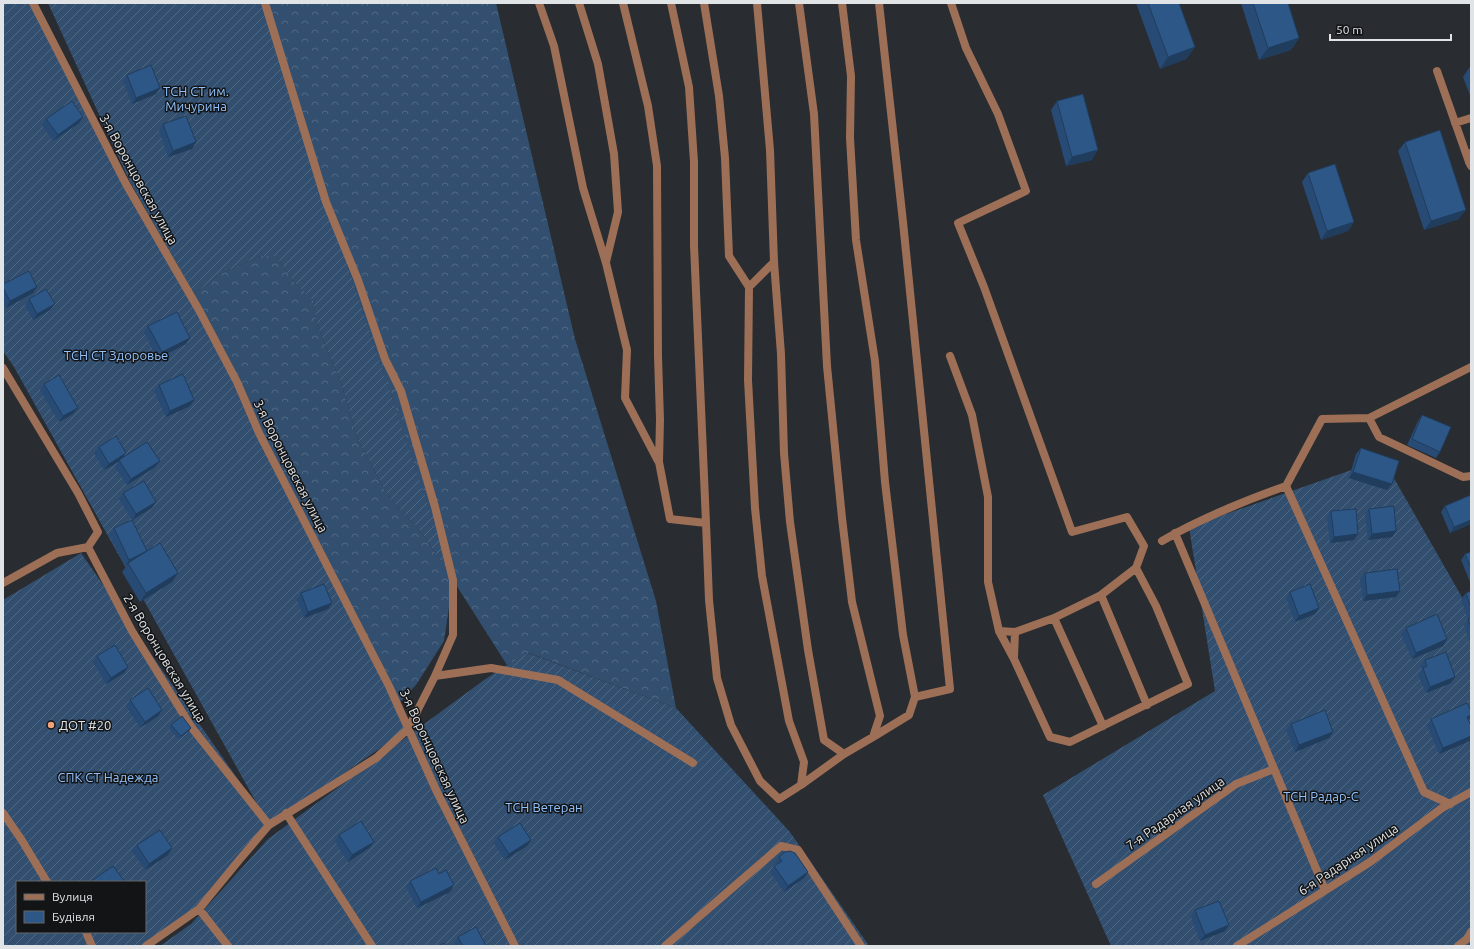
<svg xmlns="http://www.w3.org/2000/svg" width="1474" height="949" font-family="Ubuntu,sans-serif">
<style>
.forest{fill:url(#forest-crowns)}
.garden{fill:url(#garden-furrows);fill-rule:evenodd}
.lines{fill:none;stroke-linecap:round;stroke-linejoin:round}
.lane{stroke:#9d6f56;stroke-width:8}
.street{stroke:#9d6f56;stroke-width:8}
.wall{fill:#274b74}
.shaded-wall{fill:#203d5e}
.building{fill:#2d5787;stroke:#203d5e}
.poi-dot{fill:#f0a279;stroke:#131416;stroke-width:1.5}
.labels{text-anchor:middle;stroke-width:3;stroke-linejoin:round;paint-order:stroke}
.park-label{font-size:13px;fill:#91c2fc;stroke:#131416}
.street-label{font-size:13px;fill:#e1e4e6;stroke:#131416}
.poi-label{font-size:13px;fill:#e1e4e6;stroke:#131416;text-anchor:start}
</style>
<defs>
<pattern id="forest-crowns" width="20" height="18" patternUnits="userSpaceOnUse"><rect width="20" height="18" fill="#334f70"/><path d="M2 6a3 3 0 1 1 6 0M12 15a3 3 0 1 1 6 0" fill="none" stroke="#506884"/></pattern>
<pattern id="garden-furrows" width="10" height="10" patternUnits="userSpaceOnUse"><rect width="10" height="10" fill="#334f70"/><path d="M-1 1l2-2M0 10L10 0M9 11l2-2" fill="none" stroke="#506884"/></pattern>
</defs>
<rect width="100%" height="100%" fill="#292c30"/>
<path class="forest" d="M 264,3 L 496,3 L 575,339 L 656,601 L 676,708 L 529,653 L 507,665 L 453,580 L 444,641 L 416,685 L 397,705 L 194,294 L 220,274 L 260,256 L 276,256 L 293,281 L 313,299 L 317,325 L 341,383 L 358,440 L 388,496 L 422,533 L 452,578 L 331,215 Z"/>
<path class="garden" d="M 3,3 L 36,3 L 94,121 L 199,310 L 408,729 L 269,825 L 199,909 L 146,946 L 3,946 L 3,600 L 81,553 L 266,820 L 14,367 L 3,351 ZM 17,882 L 145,882 L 145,932 L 17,932 Z
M 48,3 L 265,3 L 331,215 L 453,580 L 422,533 L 388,496 L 358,440 L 341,383 L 317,325 L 313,300 L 293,281 L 276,256 L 260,256 L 220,274 L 194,294 L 130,182 Z
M 1383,459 L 1471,613 L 1471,946 L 1111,946 L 1043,795 L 1215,691 L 1189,527 Z
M 528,653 L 676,708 L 790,832 L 869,946 L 160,946 L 191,924 L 268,839 L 484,680 L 507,665 Z"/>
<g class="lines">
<path class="lane" d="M 33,3 L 126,184 L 199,310 L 237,382 L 259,433 L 389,686 L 437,792 L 515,946
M 265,3 L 326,202 L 358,280 L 385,359 L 401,391 L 435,507 L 453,580 L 453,635 L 435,676
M 539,3 L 554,46 L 583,188 L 606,263 L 627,350 L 625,398 L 658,461
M 579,3 L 598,64 L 614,154 L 618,212 L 606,262
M 623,3 L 648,106 L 657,166 L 658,356 L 660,420 L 659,462 L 670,519 L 706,523
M 671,3 L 689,87 L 694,162 L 694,245 L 706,523 L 709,600 L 717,678 L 731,725 L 760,781 L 779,799 L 801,785 L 804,762 L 789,721 L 762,576 L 755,508 L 748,380 L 749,287 L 729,256 L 725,158 L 719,96 L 704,3
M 757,3 L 770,150 L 774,262 L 781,354 L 784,453 L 790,522 L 808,650 L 824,740 L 844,754 L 873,737 L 880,716 L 852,602 L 842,518 L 827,366 L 814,114 L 799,3
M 842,3 L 851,76 L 850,138 L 856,240 L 875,361 L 885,482 L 903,635 L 915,697 L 950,689 L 903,222 L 879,3
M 1437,71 L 1469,162
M 1455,123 L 1471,118
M 749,287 L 774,262
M 950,356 L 972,415 L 988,497 L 988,582 L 999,631 L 1014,659 L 1050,737 L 1070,742 L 1188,684 L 1156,606 L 1136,568 L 1144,546 L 1127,517 L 1072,532 L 984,287 L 958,223 L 1026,191 L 998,114 L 966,48 L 951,3
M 3,368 L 78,493 L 98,532 L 88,547
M 1369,418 L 1379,437 L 1463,477 L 1471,476
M 1286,486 L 1424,792 L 1450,804
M 1175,533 L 1325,890
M 1162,541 C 1201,518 1244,501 1286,486 L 1322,419 L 1369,418 L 1471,367
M 88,547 L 132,631 L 192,728 L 269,825
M 3,583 L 57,553 L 88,547
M 1101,595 L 1147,705
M 1054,618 L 1103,726
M 999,631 L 1015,632 L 1054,618 L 1101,595 L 1136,568
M 1014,657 L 1015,632
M 873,737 L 909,715 L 915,697
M 801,785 L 844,754
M 3,813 L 21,839 L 47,882
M 286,813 L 372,946
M 199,909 L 228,946
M 86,932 L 92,946
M 146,946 L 199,909 L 240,859 L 269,825 L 376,758 L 408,729 L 435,676 L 491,668 L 558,680 L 693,763
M 665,946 L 781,846 L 798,850 L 861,946
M 1237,946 L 1370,862 L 1442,808 L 1471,792
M 1458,946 L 1467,939 L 1471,932"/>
<path class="street" d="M 1471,153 L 1469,162 L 1471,166
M 1096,884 L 1236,784 L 1274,769"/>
</g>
<path class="wall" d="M 1136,3 L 1179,3 L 1195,47 L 1186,59 L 1160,69 Z
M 1241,3 L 1288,3 L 1299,38 L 1291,50 L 1259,60 Z
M 1471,65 L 1471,98 L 1463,77 Z
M 127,75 L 156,94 L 132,104 L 123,81 Z
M 1057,101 L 1092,160 L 1066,166 L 1051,110 Z
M 46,119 L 79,123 L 53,141 L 42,125 Z
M 163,124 L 196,142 L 192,149 L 168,157 L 159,130 Z
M 1405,142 L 1459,219 L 1424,230 L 1398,151 Z
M 1308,173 L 1354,222 L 1348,231 L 1321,240 L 1302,182 Z
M 3,284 L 33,293 L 6,308 L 3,303 Z
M 29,299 L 55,304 L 50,310 L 33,320 L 25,305 Z
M 148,326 L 186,344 L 157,359 L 144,332 Z
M 44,384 L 73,414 L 59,422 L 40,390 Z
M 159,385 L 194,400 L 190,406 L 166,417 L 154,391 Z
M 1422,415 L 1440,452 L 1436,458 L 1407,445 L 1418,421 Z
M 99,447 L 123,458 L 155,467 L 127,485 L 115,467 L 119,461 L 104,470 L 94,453 Z
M 1361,448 L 1392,484 L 1387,490 L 1349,478 L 1356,454 Z
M 123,493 L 152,508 L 132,520 L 147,551 L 178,573 L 172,582 L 140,602 L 122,572 L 127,565 L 125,566 L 109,535 L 114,528 L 132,520 L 119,499 Z
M 1471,495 L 1471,524 L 1450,533 L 1441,512 L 1445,506 Z
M 1369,509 L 1392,537 L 1368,540 L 1365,515 Z
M 1331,511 L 1354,540 L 1330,543 L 1327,518 Z
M 1471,552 L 1471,582 L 1470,582 L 1461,560 L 1465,554 Z
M 1365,573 L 1400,591 L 1396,597 L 1363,601 L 1360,579 Z
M 1471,591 L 1471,642 L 1470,643 L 1464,625 L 1468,619 L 1461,599 L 1466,593 Z
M 1290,592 L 1319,608 L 1315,614 L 1295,622 L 1286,598 Z
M 301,593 L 328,609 L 304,618 L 297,600 Z
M 1406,628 L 1447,639 L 1443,646 L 1412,659 L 1401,634 Z
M 97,656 L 124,673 L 106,684 L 93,662 Z
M 1425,660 L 1455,677 L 1451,683 L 1426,693 L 1418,674 L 1422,669 L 1420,666 Z
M 130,700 L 162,710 L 158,716 L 140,728 L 126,706 Z
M 1431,719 L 1469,720 L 1471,726 L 1471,740 L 1439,754 L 1427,725 Z
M 1291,724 L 1333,732 L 1329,738 L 1295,752 L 1286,730 Z
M 171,725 L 191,728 L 189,731 L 178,739 L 169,728 Z
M 339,835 L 369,848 L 348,862 L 335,841 Z
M 498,837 L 531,840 L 527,846 L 505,860 L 494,843 Z
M 137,845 L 168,855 L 145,870 L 132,851 Z
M 779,857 L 804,878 L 784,892 L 770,872 L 774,866 L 776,865 L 775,863 Z
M 410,881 L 450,892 L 417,908 L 406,887 Z
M 1195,910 L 1229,925 L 1225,931 L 1200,941 L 1191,917 Z
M 458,937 L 486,946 L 455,946 L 454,943 Z"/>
<path class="shaded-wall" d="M 1299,38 L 1291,50 L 1259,60 L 1268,48 Z
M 1195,47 L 1186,59 L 1160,69 L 1168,57 Z
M 160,88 L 156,94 L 132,104 L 136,98 Z
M 83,117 L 79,123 L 53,141 L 58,135 Z
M 196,142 L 192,149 L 168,157 L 173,151 Z
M 1098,150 L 1092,160 L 1066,166 L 1072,157 Z
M 1466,210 L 1459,219 L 1424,230 L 1431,221 Z
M 1354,222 L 1348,231 L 1321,240 L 1327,231 Z
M 37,287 L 33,293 L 6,308 L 10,301 Z
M 55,304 L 50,310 L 33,320 L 37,314 Z
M 190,338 L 186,344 L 157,359 L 162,352 Z
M 194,400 L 190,406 L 166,417 L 170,411 Z
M 78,408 L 73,414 L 59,422 L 63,416 Z
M 126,453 L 122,460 L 104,470 L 109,464 Z
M 160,461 L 155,467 L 127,485 L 131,479 Z
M 1353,472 L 1392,484 L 1387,490 L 1349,478 Z
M 156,502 L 152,508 L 132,520 L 136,514 Z
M 1471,520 L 1471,524 L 1450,533 L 1454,527 Z
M 1396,531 L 1392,537 L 1368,540 L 1372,534 Z
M 1358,534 L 1354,540 L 1330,543 L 1334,537 Z
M 147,551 L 143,557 L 128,563 L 127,565 L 125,566 L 129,560 Z
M 178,573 L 172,582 L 140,602 L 146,593 Z
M 1400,591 L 1396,597 L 1363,601 L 1367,595 Z
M 332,603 L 328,609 L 304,618 L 308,612 Z
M 1319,608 L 1315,614 L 1295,622 L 1299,616 Z
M 1447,639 L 1443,646 L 1412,659 L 1416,653 Z
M 128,667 L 124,673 L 106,684 L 111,678 Z
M 1455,677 L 1451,683 L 1426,693 L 1430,687 Z
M 162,710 L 158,716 L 140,728 L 145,722 Z
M 1471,715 L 1471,716 L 1468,721 L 1467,717 Z
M 191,728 L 189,731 L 178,739 L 181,736 Z
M 1333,732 L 1329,738 L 1295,752 L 1299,745 Z
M 1471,736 L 1470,741 L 1439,754 L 1443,748 Z
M 531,840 L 527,846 L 505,860 L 509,854 Z
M 374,842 L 369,848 L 348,862 L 352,855 Z
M 172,848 L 168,855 L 145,870 L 149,864 Z
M 808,872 L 804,878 L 784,892 L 788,886 Z
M 454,885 L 450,892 L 417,908 L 421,902 Z
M 1229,925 L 1225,931 L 1200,941 L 1205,935 Z"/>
<path class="building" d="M 1148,3 L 1179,3 L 1195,47 L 1168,57 Z
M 1253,3 L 1288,3 L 1299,38 L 1268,48 Z
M 151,65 L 160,88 L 136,98 L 127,75 Z
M 1083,94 L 1098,150 L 1072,157 L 1057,101 Z
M 72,101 L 83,117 L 58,135 L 46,119 Z
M 186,116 L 196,142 L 173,151 L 163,124 Z
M 1440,130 L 1466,210 L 1431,221 L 1405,142 Z
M 1335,164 L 1354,222 L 1327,231 L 1308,173 Z
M 29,271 L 37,287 L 10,301 L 3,288 L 3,284 Z
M 46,289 L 55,304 L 37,314 L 29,299 Z
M 177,312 L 190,338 L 162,352 L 148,326 Z
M 183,374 L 194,400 L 170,411 L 159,385 Z
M 59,375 L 78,408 L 63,416 L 44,384 Z
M 1422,415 L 1451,427 L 1440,452 L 1412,439 Z
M 116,436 L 126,453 L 109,464 L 99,447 Z
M 147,442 L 160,461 L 131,479 L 119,460 Z
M 1361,448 L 1399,461 L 1392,484 L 1353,472 Z
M 144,481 L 156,502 L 136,514 L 123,493 Z
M 1471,495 L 1471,520 L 1454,527 L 1445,506 Z
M 1394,506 L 1396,531 L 1372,534 L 1369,509 Z
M 1356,509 L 1358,534 L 1334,537 L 1331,511 Z
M 132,520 L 147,551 L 129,560 L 114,528 Z
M 160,543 L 178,573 L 146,593 L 128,563 Z
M 1471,552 L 1471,568 L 1465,554 Z
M 1397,569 L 1400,591 L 1367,595 L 1365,573 Z
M 324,584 L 332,603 L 308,612 L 301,593 Z
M 1310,584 L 1319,608 L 1299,616 L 1290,592 Z
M 1471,591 L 1471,609 L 1466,593 Z
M 1437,614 L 1447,639 L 1416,653 L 1406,628 Z
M 1471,618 L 1471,628 L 1468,619 Z
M 115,645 L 128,667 L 111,678 L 97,656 Z
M 1446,652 L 1455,677 L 1430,687 L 1423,668 L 1427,666 L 1425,660 Z
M 148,688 L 162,710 L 145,722 L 130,700 Z
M 1467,703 L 1471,711 L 1471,715 L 1467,717 L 1471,726 L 1471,736 L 1443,748 L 1431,719 Z
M 1325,710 L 1333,732 L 1299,745 L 1291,724 Z
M 182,716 L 191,728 L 181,736 L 171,725 Z
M 361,821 L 374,842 L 352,855 L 339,835 Z
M 520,823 L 531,840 L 509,854 L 498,837 Z
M 160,830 L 172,848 L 149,864 L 137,845 Z
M 790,851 L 795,853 L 808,872 L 788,886 L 774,866 L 782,861 L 779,857 L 785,852 Z
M 113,866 L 125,882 L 90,882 Z
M 436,868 L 439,874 L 446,870 L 454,885 L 421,902 L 410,881 Z
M 1219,901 L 1229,925 L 1205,935 L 1195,910 Z
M 476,927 L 486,946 L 463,946 L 458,937 Z
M 444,943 L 446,946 L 438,946 Z"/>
<circle class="poi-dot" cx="51" cy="725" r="4"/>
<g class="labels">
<g class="park-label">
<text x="196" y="96">ТСН СТ им.<tspan x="196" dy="15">Мичурина</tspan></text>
<text x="116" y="360">ТСН СТ Здоровье</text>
<text x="108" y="782">СПК СТ Надежда</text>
<text x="1321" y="801">ТСН Радар-С</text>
<text x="544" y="812">ТСН Ветеран</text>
</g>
<g class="street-label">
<text transform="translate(139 179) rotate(61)" y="5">3-я Воронцовская улица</text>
<text transform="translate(291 466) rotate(63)" y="5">3-я Воронцовская улица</text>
<text transform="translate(165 658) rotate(59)" y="5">2-я Воронцовская улица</text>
<text transform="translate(435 756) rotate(65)" y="5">3-я Воронцовская улица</text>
<text transform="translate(1175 813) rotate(-35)" y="5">7-я Радарная улица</text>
<text transform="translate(1348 859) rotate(-34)" y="5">6-я Радарная улица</text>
</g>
<g class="poi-label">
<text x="59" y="730">ДОТ #20</text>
</g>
</g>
<rect width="1474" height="949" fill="none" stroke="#e1e4e6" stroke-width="8"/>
<rect x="16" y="881" width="130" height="52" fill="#131416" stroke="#656769"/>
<rect x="24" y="894" width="20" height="6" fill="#9d6f56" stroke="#656769"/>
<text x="52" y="901" font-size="12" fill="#e1e4e6">Вулиця</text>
<rect x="24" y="911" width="20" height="12" fill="#2d5787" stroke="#656769"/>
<text x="52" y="921" font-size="12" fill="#e1e4e6">Будівля</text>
<path d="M1330 34v6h121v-6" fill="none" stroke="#e1e4e6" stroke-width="2"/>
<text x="1336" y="34" font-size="12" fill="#e1e4e6" stroke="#131416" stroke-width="3" paint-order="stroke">50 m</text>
</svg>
